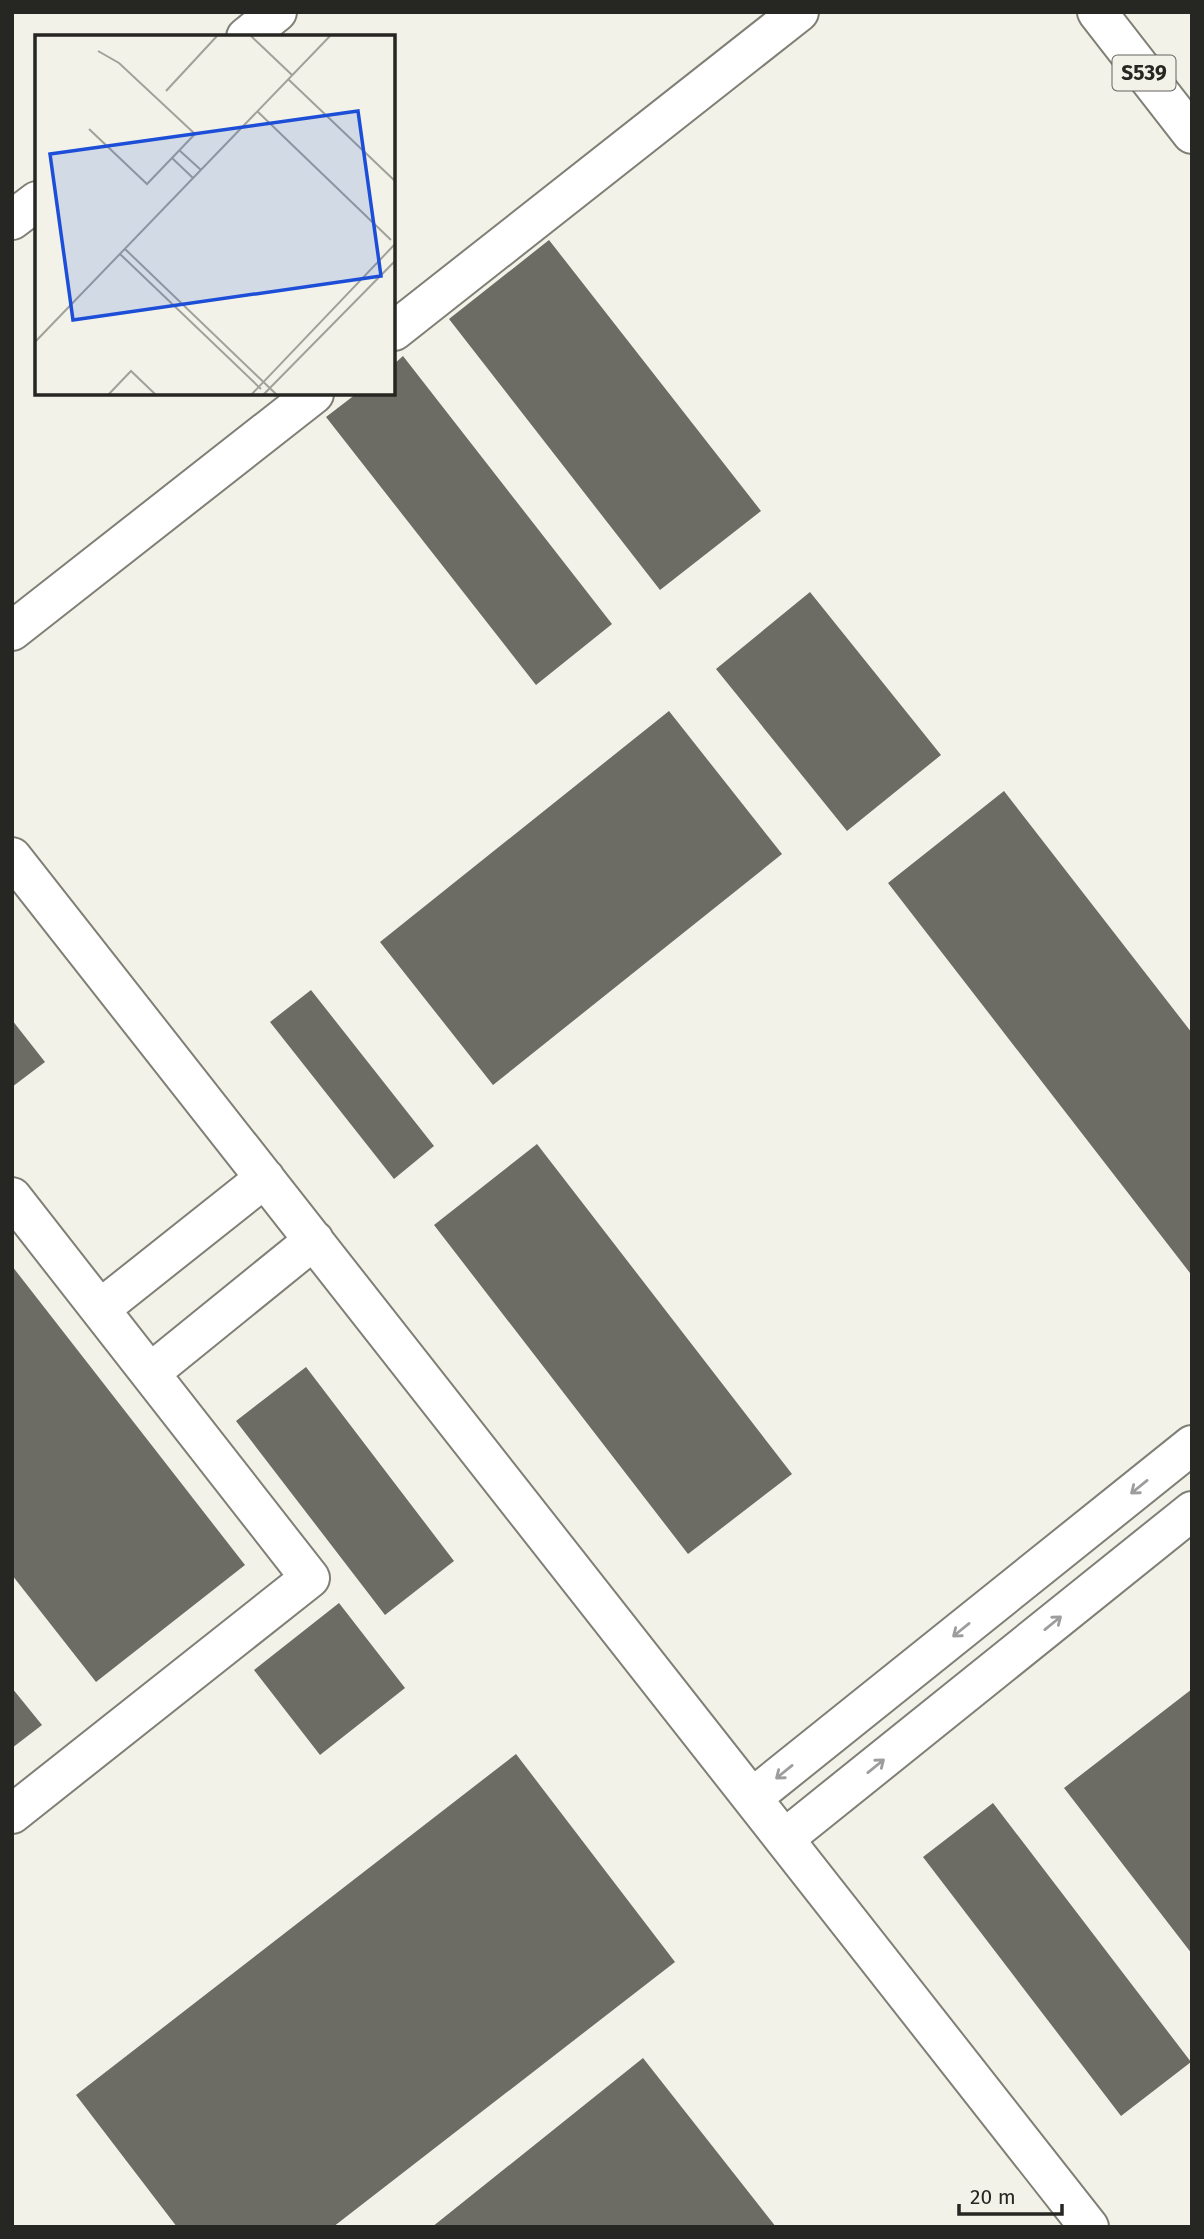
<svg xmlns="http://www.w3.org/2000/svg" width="1204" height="2239" font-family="'Fira Sans',sans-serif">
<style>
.building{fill:#6d6c64}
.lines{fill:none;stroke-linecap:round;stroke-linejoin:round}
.minor-casing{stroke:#7f7f76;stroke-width:42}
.major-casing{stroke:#7f7f76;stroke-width:42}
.minor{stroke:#fff;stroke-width:38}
.major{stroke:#fff;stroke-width:38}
.oneway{stroke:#9d9d9c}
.labels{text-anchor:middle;stroke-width:7;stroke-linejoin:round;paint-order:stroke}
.shield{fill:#f3f2e9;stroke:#64635e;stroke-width:2}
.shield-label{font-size:21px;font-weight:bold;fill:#262622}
.inset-road{fill:none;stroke:#a1a099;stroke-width:2}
.view{fill:#1d4ed8;fill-opacity:0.15;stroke:#1d4ed8;stroke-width:3.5}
.inset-edge{fill:none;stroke:#262622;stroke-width:3.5}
</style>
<rect width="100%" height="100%" fill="#f3f2e9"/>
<path class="building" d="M 549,240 L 761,511 L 660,590 L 449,319 Z
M 403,356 L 612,624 L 536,685 L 326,417 L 356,394 L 394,394 L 394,364 Z
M 810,592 L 941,755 L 847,831 L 716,669 Z
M 669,711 L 782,854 L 493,1085 L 380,942 Z
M 1004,791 L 1192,1033 L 1190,1273 L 888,883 Z
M 311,990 L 434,1146 L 394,1179 L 270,1022 Z
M 12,1020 L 45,1062 L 12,1087 Z
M 537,1144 L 792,1474 L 688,1554 L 434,1225 Z
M 12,1266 L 245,1565 L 96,1682 L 12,1575 Z
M 306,1367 L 454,1561 L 385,1615 L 236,1421 Z
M 339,1603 L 405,1688 L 320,1755 L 254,1670 Z
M 12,1688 L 42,1725 L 12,1748 Z
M 1192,1689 L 1192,1954 L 1064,1788 Z
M 516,1754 L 675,1962 L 333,2227 L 177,2227 L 76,2095 Z
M 993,1803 L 1191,2062 L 1121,2116 L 923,1857 Z
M 643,2058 L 776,2227 L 432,2227 Z"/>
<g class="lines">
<g class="minor-casing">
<path id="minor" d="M 246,37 L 277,12
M 12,220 L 37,201
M 394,331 L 799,12
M 12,631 L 314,394
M 12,857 L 1089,2227
M 12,1197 L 310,1578 L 12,1814
M 100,1309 L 265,1178
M 150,1373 L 314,1240
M 752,1798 L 1192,1445
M 784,1839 L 1192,1511"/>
</g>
<g class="major-casing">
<path id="major" d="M 1097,12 L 1192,134"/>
</g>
<use href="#minor" class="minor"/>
<use href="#major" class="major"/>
</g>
<defs><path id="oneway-shaft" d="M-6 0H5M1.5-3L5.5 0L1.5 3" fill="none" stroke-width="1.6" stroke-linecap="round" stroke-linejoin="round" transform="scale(1.75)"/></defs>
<g class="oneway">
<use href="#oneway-shaft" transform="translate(1139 1487) rotate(141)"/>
<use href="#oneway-shaft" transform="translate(1053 1623) rotate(-39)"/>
<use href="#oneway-shaft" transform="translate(961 1630) rotate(141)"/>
<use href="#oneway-shaft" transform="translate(876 1766) rotate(-39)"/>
<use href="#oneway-shaft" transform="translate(784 1772) rotate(141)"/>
</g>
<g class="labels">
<rect class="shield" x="1112.5" y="55.5" width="63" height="35" rx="5"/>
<g class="shield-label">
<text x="1144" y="80">S539</text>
</g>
</g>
<g transform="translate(35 35)">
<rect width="360" height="360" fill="#f3f2e9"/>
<path class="inset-road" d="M 216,1 L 257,40M 253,44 L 361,147M 131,56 L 182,1M 222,76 L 356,205M 54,94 L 112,149 L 160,99 L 84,28 L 63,16M 144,115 L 166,135M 137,123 L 158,143M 90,214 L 242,360M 85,219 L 226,354M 0,307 L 295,1M 73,360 L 96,336 L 121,360M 216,360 L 361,208M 228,360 L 361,225"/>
<path class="view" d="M 323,76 L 346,241 L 38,285 L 15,119 Z"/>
<rect width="360" height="360" class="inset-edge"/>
</g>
<rect width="1204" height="2239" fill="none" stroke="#262622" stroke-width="28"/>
<path d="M959 2204v10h103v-10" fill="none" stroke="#262622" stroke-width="3.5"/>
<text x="970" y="2204" font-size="21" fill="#262622" stroke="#f3f2e9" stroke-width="5" paint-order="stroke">20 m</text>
</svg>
